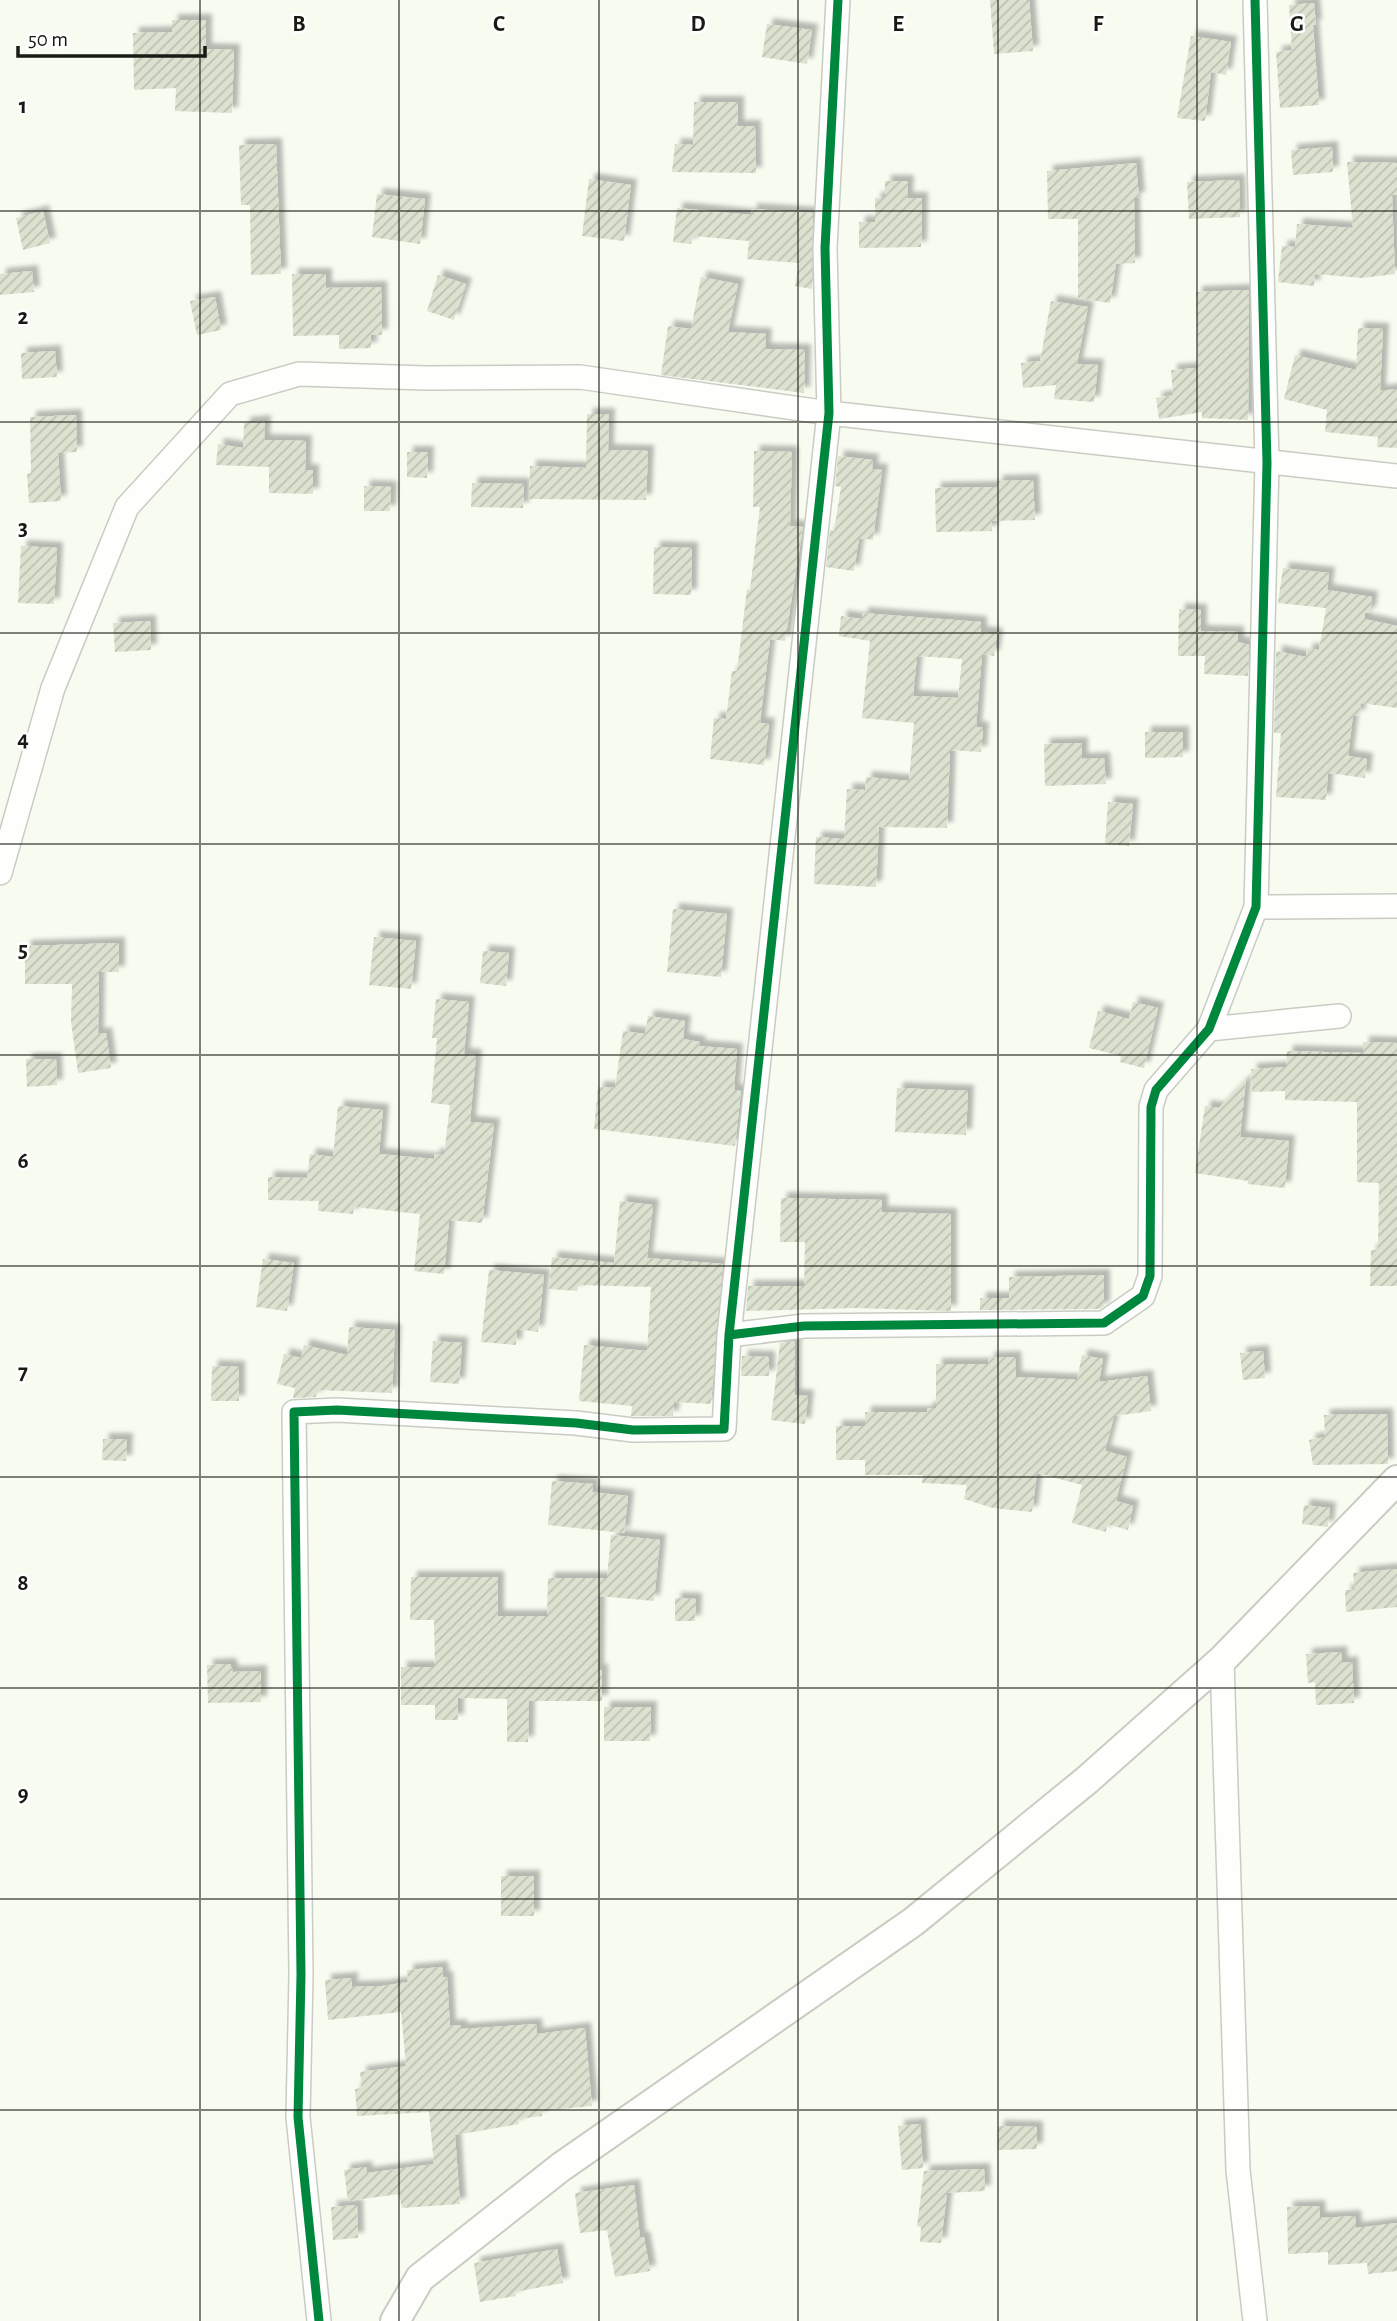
<svg xmlns="http://www.w3.org/2000/svg" width="1397" height="2321" font-family="'Alegreya Sans',sans-serif">
<style>
.building{fill:url(#building-hatch);fill-rule:evenodd;filter:url(#shadow)}
.lines{fill:none;stroke-linecap:round;stroke-linejoin:round}
.minor-casing{stroke:#c9ccc3;stroke-width:26}
.tertiary-casing{stroke:#c9ccc3;stroke-width:32}
.minor{stroke:#fefefd;stroke-width:23}
.tertiary{stroke:#fefefd;stroke-width:28}
.cycleway-casing{stroke:#fff;stroke-width:13}
.cycleway{stroke:#00873e;stroke-width:9}
.grid{fill:none;stroke:#181b13;stroke-width:2;stroke-opacity:0.55}
.grid-label{font-size:23px;text-anchor:middle;font-weight:bold;fill:#181b13;stroke:#fff;stroke-width:5;stroke-linejoin:round;paint-order:stroke}
</style>
<defs>
<pattern id="building-hatch" width="6" height="6" patternUnits="userSpaceOnUse" patternTransform="scale(1.75)"><rect width="6" height="6" fill="#dce2d0"/><path d="M-1 1l2-2M0 6l6-6M5 7l2-2" fill="none" stroke="#bcc1b2"/></pattern>
<filter id="shadow"><feDropShadow dx="6" dy="-6" stdDeviation="2" flood-color="#0004"/></filter>
</defs>
<rect width="100%" height="100%" fill="#f7fbf0"/>
<path class="building" d="M 990,0 L 1029,0 L 1033,51 L 994,54 Z
M 1314,3 L 1316,25 L 1313,25 L 1319,105 L 1280,108 L 1276,52 L 1292,50 L 1289,5 Z
M 172,20 L 206,20 L 206,49 L 234,50 L 232,113 L 175,111 L 176,88 L 134,90 L 133,33 L 172,32 Z
M 767,24 L 812,30 L 807,64 L 762,57 Z
M 1191,36 L 1231,42 L 1226,75 L 1211,72 L 1205,121 L 1177,118 Z
M 694,102 L 738,102 L 738,126 L 755,126 L 756,173 L 672,172 L 675,144 L 693,145 Z
M 276,144 L 281,274 L 251,275 L 250,205 L 241,205 L 239,145 Z
M 1332,147 L 1333,172 L 1293,175 L 1291,150 Z
M 1347,162 L 1397,163 L 1397,195 L 1392,195 L 1395,274 L 1362,278 L 1315,274 L 1314,286 L 1278,282 L 1282,246 L 1295,247 L 1297,224 L 1353,228 Z
M 1136,163 L 1139,198 L 1134,198 L 1135,263 L 1116,264 L 1110,303 L 1078,298 L 1078,219 L 1048,219 L 1047,171 Z
M 589,179 L 631,185 L 624,241 L 582,236 Z
M 1239,180 L 1240,217 L 1189,219 L 1187,182 Z
M 885,181 L 908,181 L 907,198 L 922,198 L 921,247 L 859,248 L 859,222 L 875,222 L 875,198 L 885,198 Z
M 377,194 L 425,199 L 420,244 L 372,237 Z
M 677,208 L 751,215 L 751,209 L 813,213 L 812,289 L 795,286 L 799,263 L 747,259 L 749,241 L 693,236 L 691,244 L 673,242 Z
M 43,211 L 50,243 L 23,250 L 16,218 Z
M 32,271 L 34,292 L 0,295 L 0,274 Z
M 292,274 L 326,274 L 326,288 L 381,287 L 382,335 L 371,335 L 371,348 L 339,349 L 339,335 L 293,336 Z
M 438,275 L 466,284 L 454,320 L 427,311 Z
M 701,277 L 738,284 L 728,332 L 766,334 L 765,349 L 805,350 L 804,393 L 661,375 L 668,326 L 691,329 Z
M 1249,290 L 1248,420 L 1202,418 L 1202,412 L 1159,419 L 1156,398 L 1173,395 L 1171,370 L 1198,368 L 1196,292 Z
M 215,297 L 221,330 L 197,335 L 190,301 Z
M 1051,301 L 1088,307 L 1077,364 L 1098,365 L 1094,402 L 1054,399 L 1056,385 L 1023,388 L 1021,363 L 1040,361 Z
M 1358,328 L 1383,329 L 1380,391 L 1397,389 L 1397,448 L 1377,447 L 1378,437 L 1325,432 L 1327,410 L 1284,399 L 1295,355 L 1356,370 Z
M 55,351 L 57,377 L 22,379 L 21,353 Z
M 587,414 L 609,414 L 608,450 L 648,451 L 646,500 L 529,499 L 530,466 L 586,468 Z
M 76,415 L 77,452 L 58,453 L 61,501 L 29,503 L 27,474 L 31,473 L 30,417 Z
M 265,421 L 264,440 L 306,441 L 305,470 L 313,470 L 313,494 L 269,493 L 269,467 L 216,465 L 218,444 L 243,448 L 244,423 Z
M 754,451 L 792,452 L 790,526 L 803,527 L 785,641 L 770,639 L 760,723 L 769,724 L 764,765 L 710,759 L 714,718 L 726,719 L 732,671 L 737,671 L 747,589 L 750,590 L 760,507 L 753,507 Z
M 407,452 L 428,452 L 427,478 L 407,477 Z
M 838,456 L 873,460 L 872,469 L 882,470 L 873,540 L 859,538 L 854,571 L 826,567 L 830,530 L 834,531 L 841,487 L 835,486 Z
M 1033,480 L 1035,520 L 992,521 L 992,531 L 936,532 L 935,488 L 997,487 L 997,481 Z
M 472,483 L 524,484 L 523,508 L 471,507 Z
M 364,486 L 391,487 L 390,511 L 364,511 Z
M 21,546 L 57,548 L 54,604 L 18,603 Z
M 654,547 L 692,548 L 691,595 L 653,594 Z
M 1283,568 L 1329,573 L 1327,590 L 1372,597 L 1370,613 L 1365,613 L 1364,619 L 1397,626 L 1397,708 L 1361,703 L 1359,716 L 1353,715 L 1348,756 L 1367,759 L 1365,778 L 1328,773 L 1326,800 L 1276,797 L 1281,733 L 1274,733 L 1276,651 L 1306,657 L 1307,649 L 1319,650 L 1326,608 L 1278,603 Z
M 1179,609 L 1201,610 L 1201,631 L 1238,632 L 1238,642 L 1249,645 L 1248,676 L 1204,674 L 1205,656 L 1178,656 Z
M 862,613 L 981,622 L 981,632 L 997,634 L 994,656 L 982,654 L 976,727 L 983,728 L 981,752 L 950,750 L 947,828 L 879,827 L 876,887 L 814,884 L 816,837 L 844,839 L 847,789 L 865,790 L 866,777 L 909,781 L 914,723 L 862,718 L 870,641 L 839,636 L 841,616 L 862,619 ZM 917,656 L 962,659 L 958,698 L 913,696 Z
M 150,621 L 151,650 L 115,652 L 113,623 Z
M 1145,732 L 1183,732 L 1183,757 L 1145,758 Z
M 1082,743 L 1082,759 L 1104,758 L 1106,784 L 1045,786 L 1044,744 Z
M 1108,802 L 1133,804 L 1129,846 L 1105,844 Z
M 673,909 L 727,914 L 721,977 L 667,972 Z
M 374,937 L 416,941 L 411,989 L 369,985 Z
M 119,943 L 119,972 L 99,972 L 98,1034 L 106,1033 L 111,1068 L 78,1073 L 71,1021 L 72,984 L 25,984 L 25,946 Z
M 483,951 L 509,953 L 506,986 L 480,983 Z
M 436,999 L 469,1002 L 464,1054 L 476,1055 L 470,1122 L 494,1124 L 482,1223 L 449,1220 L 444,1274 L 414,1271 L 420,1214 L 354,1207 L 353,1214 L 318,1211 L 319,1201 L 268,1200 L 268,1177 L 307,1178 L 310,1154 L 333,1157 L 338,1106 L 383,1110 L 379,1154 L 434,1159 L 434,1154 L 444,1155 L 450,1105 L 431,1103 L 437,1038 L 432,1038 Z
M 1133,1002 L 1158,1008 L 1144,1068 L 1120,1062 L 1121,1056 L 1089,1048 L 1098,1011 L 1129,1019 Z
M 648,1016 L 685,1021 L 683,1039 L 700,1042 L 699,1046 L 737,1049 L 734,1090 L 741,1091 L 735,1146 L 594,1129 L 598,1087 L 615,1088 L 623,1031 L 645,1034 Z
M 1363,1042 L 1397,1043 L 1397,1286 L 1370,1286 L 1371,1250 L 1378,1250 L 1379,1183 L 1397,1184 L 1357,1182 L 1357,1102 L 1285,1100 L 1285,1091 L 1252,1092 L 1251,1069 L 1286,1067 L 1287,1051 L 1363,1053 Z
M 26,1059 L 56,1059 L 57,1085 L 27,1087 Z
M 1246,1079 L 1240,1137 L 1289,1141 L 1285,1188 L 1248,1184 L 1248,1181 L 1195,1173 L 1205,1106 L 1219,1108 Z
M 897,1088 L 968,1091 L 966,1135 L 895,1132 Z
M 781,1198 L 882,1200 L 882,1212 L 951,1214 L 951,1311 L 855,1308 L 746,1311 L 748,1286 L 804,1286 L 805,1242 L 780,1242 Z
M 620,1201 L 653,1205 L 647,1258 L 723,1264 L 711,1404 L 674,1402 L 673,1416 L 631,1416 L 632,1406 L 579,1401 L 584,1345 L 647,1351 L 651,1287 L 578,1285 L 577,1291 L 549,1289 L 552,1257 L 614,1263 Z
M 263,1259 L 294,1263 L 287,1311 L 256,1307 Z
M 489,1270 L 544,1275 L 538,1332 L 517,1329 L 516,1345 L 481,1342 Z
M 1104,1275 L 1104,1306 L 1100,1309 L 980,1310 L 980,1298 L 1009,1298 L 1009,1277 Z
M 349,1327 L 395,1330 L 392,1393 L 317,1390 L 316,1397 L 293,1398 L 295,1388 L 277,1384 L 284,1354 L 301,1358 L 304,1345 L 347,1355 Z
M 433,1341 L 462,1343 L 459,1384 L 430,1382 Z
M 795,1341 L 795,1395 L 808,1396 L 805,1424 L 771,1420 L 780,1343 Z
M 1263,1351 L 1265,1378 L 1243,1380 L 1240,1353 Z
M 1082,1355 L 1103,1359 L 1099,1382 L 1147,1376 L 1151,1411 L 1114,1416 L 1105,1451 L 1127,1457 L 1116,1501 L 1133,1506 L 1128,1530 L 1107,1524 L 1106,1532 L 1072,1523 L 1082,1485 L 1037,1473 L 1032,1512 L 993,1508 L 964,1499 L 967,1485 L 922,1483 L 923,1475 L 865,1475 L 865,1460 L 836,1460 L 836,1426 L 865,1426 L 865,1412 L 927,1412 L 927,1408 L 936,1408 L 936,1364 L 989,1364 L 988,1358 L 1015,1357 L 1016,1377 L 1077,1380 Z
M 742,1356 L 769,1357 L 769,1376 L 741,1376 Z
M 212,1366 L 239,1367 L 239,1401 L 211,1401 Z
M 1387,1414 L 1388,1464 L 1313,1465 L 1309,1440 L 1325,1437 L 1324,1415 Z
M 103,1439 L 127,1439 L 126,1461 L 102,1460 Z
M 552,1481 L 593,1484 L 592,1492 L 628,1496 L 624,1533 L 548,1525 Z
M 1304,1505 L 1330,1508 L 1328,1527 L 1302,1524 Z
M 611,1535 L 660,1540 L 654,1601 L 599,1596 L 598,1670 L 602,1670 L 602,1701 L 529,1701 L 528,1742 L 507,1742 L 507,1699 L 458,1698 L 458,1720 L 435,1720 L 435,1705 L 401,1705 L 401,1667 L 435,1667 L 434,1620 L 410,1620 L 411,1577 L 498,1577 L 498,1616 L 547,1616 L 548,1578 L 607,1578 Z
M 1397,1569 L 1397,1607 L 1346,1612 L 1345,1590 L 1355,1590 L 1353,1573 Z
M 675,1598 L 696,1599 L 695,1621 L 675,1621 Z
M 1341,1652 L 1342,1663 L 1352,1662 L 1354,1703 L 1316,1705 L 1315,1682 L 1308,1683 L 1306,1654 Z
M 230,1664 L 233,1672 L 261,1671 L 261,1702 L 208,1703 L 207,1665 Z
M 604,1707 L 651,1707 L 650,1741 L 604,1741 Z
M 501,1876 L 534,1876 L 534,1916 L 501,1916 Z
M 442,1967 L 443,1977 L 447,1977 L 450,2026 L 461,2025 L 461,2029 L 536,2024 L 537,2034 L 585,2028 L 592,2106 L 542,2111 L 542,2116 L 518,2119 L 519,2124 L 455,2135 L 460,2204 L 402,2208 L 399,2194 L 348,2201 L 344,2170 L 366,2167 L 367,2173 L 434,2164 L 429,2112 L 357,2116 L 355,2089 L 362,2088 L 360,2072 L 406,2066 L 401,2012 L 328,2020 L 325,1980 L 352,1978 L 352,1987 L 382,1986 L 408,1982 L 407,1970 Z
M 920,2124 L 923,2168 L 902,2170 L 898,2126 Z
M 998,2126 L 1037,2127 L 1037,2149 L 997,2150 Z
M 984,2169 L 985,2191 L 947,2193 L 941,2243 L 920,2242 L 921,2227 L 917,2226 L 924,2171 Z
M 634,2185 L 640,2238 L 644,2237 L 650,2271 L 615,2277 L 607,2230 L 580,2233 L 575,2193 Z
M 357,2205 L 358,2238 L 333,2240 L 331,2207 Z
M 1319,2206 L 1320,2218 L 1355,2216 L 1356,2228 L 1397,2223 L 1397,2271 L 1368,2274 L 1367,2263 L 1328,2265 L 1328,2252 L 1288,2254 L 1287,2207 Z
M 557,2249 L 563,2283 L 515,2292 L 516,2296 L 480,2302 L 474,2263 Z"/>
<g class="lines">
<g class="minor-casing">
<path id="minor" d="M 0,873 L 53,688 L 127,507 L 230,394 L 299,374 L 426,378 L 580,377 L 829,413 L 1397,476
M 1256,907 L 1397,906
M 1209,1029 L 1339,1016
M 729,1335 L 804,1326 L 1104,1323 L 1143,1296 L 1150,1276 L 1151,1107 L 1156,1090 L 1209,1029 L 1256,907 L 1267,463 L 1255,0
M 1222,1660 L 1238,2170 L 1255,2321
M 319,2321 L 298,2117 L 301,1975 L 294,1412 L 337,1410 L 576,1423 L 633,1430 L 724,1429 L 729,1335 L 829,413 L 825,248 L 838,0"/>
</g>
<g class="tertiary-casing">
<path id="tertiary" d="M 395,2321 L 420,2278 L 561,2167 L 913,1922 L 1087,1780 L 1222,1660 L 1397,1480"/>
</g>
<use href="#minor" class="minor"/>
<use href="#tertiary" class="tertiary"/>
<g class="cycleway-casing">
<path id="cycleway" d="M 729,1335 L 804,1326 L 1104,1323 L 1143,1296 L 1150,1276 L 1151,1107 L 1156,1090 L 1209,1029 L 1256,907 L 1267,463 L 1255,0
M 319,2321 L 298,2117 L 301,1975 L 294,1412 L 337,1410 L 576,1423 L 633,1430 L 724,1429 L 729,1335 L 829,413 L 825,248 L 838,0"/>
</g>
<use href="#cycleway" class="cycleway"/>
</g>
<path class="grid" d="M 200,0 L 200,2321M 399,0 L 399,2321M 599,0 L 599,2321M 798,0 L 798,2321M 998,0 L 998,2321M 1197,0 L 1197,2321M 0,211 L 1397,211M 0,422 L 1397,422M 0,633 L 1397,633M 0,844 L 1397,844M 0,1055 L 1397,1055M 0,1266 L 1397,1266M 0,1477 L 1397,1477M 0,1688 L 1397,1688M 0,1899 L 1397,1899M 0,2110 L 1397,2110"/>
<g class="grid-label">
<text x="299" y="31">B</text>
<text x="499" y="31">C</text>
<text x="698" y="31">D</text>
<text x="898" y="31">E</text>
<text x="1098" y="31">F</text>
<text x="1297" y="31">G</text>
<text x="23" y="113">1</text>
<text x="23" y="324">2</text>
<text x="23" y="535">3</text>
<text x="23" y="746">4</text>
<text x="23" y="957">5</text>
<text x="23" y="1168">6</text>
<text x="23" y="1379">7</text>
<text x="23" y="1590">8</text>
<text x="23" y="1801">9</text>
</g>
<path d="M18 46v10h187v-10" fill="none" stroke="#181b13" stroke-width="3.5"/>
<text x="28" y="46" font-size="21" fill="#181b13" stroke="#ffffff" stroke-width="5" paint-order="stroke">50 m</text>
</svg>
